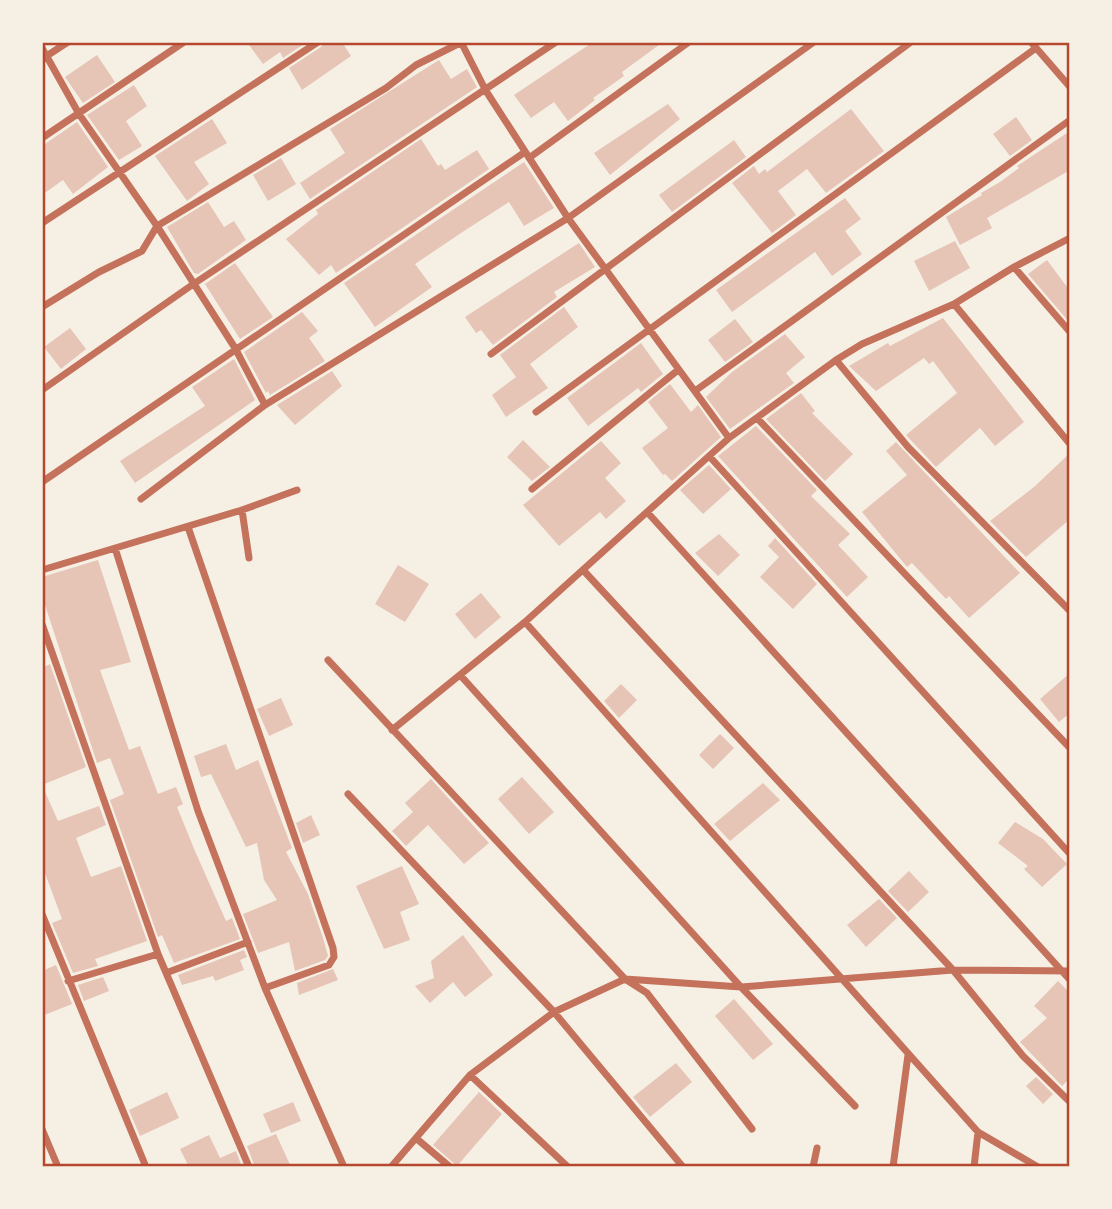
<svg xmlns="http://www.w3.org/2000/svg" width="1112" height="1209" font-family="Barlow,sans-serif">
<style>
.building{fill:#e6c5b7}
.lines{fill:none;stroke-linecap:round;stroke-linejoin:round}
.minor{stroke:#c5725c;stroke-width:7}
.neatline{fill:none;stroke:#b5482f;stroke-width:2.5}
</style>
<rect width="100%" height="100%" fill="#f6efe4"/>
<path class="building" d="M 247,42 L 307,42 L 283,58 L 280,52 L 263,64 Z
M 324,42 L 342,42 L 351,56 L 302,90 L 289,68 L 321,47 Z
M 593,42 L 663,42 L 622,72 L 624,76 L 593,98 L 595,100 L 568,121 L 554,102 L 531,118 L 514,95 Z
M 97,55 L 115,82 L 83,103 L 65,77 Z
M 439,60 L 451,79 L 467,69 L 477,87 L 310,199 L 300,183 L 345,153 L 330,129 Z
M 134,85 L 147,106 L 126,121 L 142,146 L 119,160 L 87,115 Z
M 668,104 L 680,119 L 610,175 L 594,153 Z
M 851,109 L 884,151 L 826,193 L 807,169 L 778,191 L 796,215 L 772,233 L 732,183 L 754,166 L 759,174 L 765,169 L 767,172 Z
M 1016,117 L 1032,140 L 1010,156 L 993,134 Z
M 212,119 L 227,143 L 194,162 L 209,184 L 187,201 L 155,156 Z
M 77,122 L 108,167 L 73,194 L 63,180 L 42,195 L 42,146 Z
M 1070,131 L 1070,170 L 987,218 L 992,228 L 960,245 L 946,217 L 982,195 L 981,193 L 1000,182 L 1019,168 L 1017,166 Z
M 421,139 L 438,166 L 441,164 L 445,170 L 477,150 L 489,169 L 336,273 L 331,265 L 319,275 L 286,239 L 318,214 L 316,210 Z
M 734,140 L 746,157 L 672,212 L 659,195 Z
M 281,158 L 296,184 L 268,201 L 253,175 Z
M 524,162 L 554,208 L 524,226 L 509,202 L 464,231 L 415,264 L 432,287 L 375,327 L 344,283 Z
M 845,198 L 861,219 L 845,231 L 862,254 L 832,276 L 815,252 L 732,312 L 716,290 Z
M 208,202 L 224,227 L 234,221 L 246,240 L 198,274 L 194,273 L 167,227 Z
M 955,241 L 970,268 L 929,291 L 914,261 Z
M 579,243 L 595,267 L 554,292 L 557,297 L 493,345 L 481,330 L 476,333 L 465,317 Z
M 1047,260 L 1070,291 L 1070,323 L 1028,274 Z
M 235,263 L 273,317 L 240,339 L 205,284 Z
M 564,307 L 578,327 L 530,364 L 548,388 L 506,417 L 492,395 L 516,377 L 500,355 Z
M 302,312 L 318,331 L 309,338 L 325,361 L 270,395 L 268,391 L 266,393 L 244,352 Z
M 943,318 L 1024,422 L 995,446 L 980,428 L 936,467 L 906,435 L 957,393 L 933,361 L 929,364 L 924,358 L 876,391 L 849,366 L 888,343 L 890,346 Z
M 735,319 L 753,342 L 725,362 L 708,340 Z
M 70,328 L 86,349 L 61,369 L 44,347 Z
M 785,334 L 805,357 L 786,373 L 794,383 L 730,429 L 706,397 L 732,372 Z
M 641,343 L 663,374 L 641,392 L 638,388 L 588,426 L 567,398 Z
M 234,359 L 255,400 L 135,483 L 120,461 L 205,406 L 192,387 Z
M 332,371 L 342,386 L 295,425 L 277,405 Z
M 670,384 L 691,412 L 698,405 L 721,437 L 672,481 L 665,474 L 663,475 L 642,448 L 668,428 L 648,402 Z
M 801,393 L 815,411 L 812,413 L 853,454 L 825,481 L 766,419 Z
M 756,426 L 817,490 L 811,496 L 850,534 L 838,545 L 868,577 L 847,597 L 718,456 Z
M 523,440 L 550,467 L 532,481 L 507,457 Z
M 601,441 L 621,463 L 605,478 L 626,501 L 606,519 L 600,512 L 559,546 L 523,505 Z
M 896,442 L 1020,573 L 969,618 L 949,596 L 946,599 L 912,563 L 907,567 L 862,512 L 907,475 L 886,451 Z
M 1070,453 L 1070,519 L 1026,557 L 990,521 L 1034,487 Z
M 709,465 L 731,489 L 703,514 L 680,490 Z
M 719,534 L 740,555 L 718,576 L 695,553 Z
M 775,538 L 817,584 L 793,609 L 760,577 L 779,557 L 768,546 Z
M 98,560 L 131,662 L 100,670 L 129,750 L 140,746 L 158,794 L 176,787 L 183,804 L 177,807 L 195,851 L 226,921 L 232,918 L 240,939 L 174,963 L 162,935 L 158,937 L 110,800 L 124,794 L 110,758 L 97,763 L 42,596 L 42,577 Z
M 398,565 L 429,584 L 405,622 L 375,604 Z
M 481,593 L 501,617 L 475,639 L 455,614 Z
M 50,664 L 86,767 L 42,785 L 58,821 L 99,806 L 106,825 L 76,838 L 91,877 L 121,866 L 147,941 L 95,959 L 98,966 L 73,973 L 52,923 L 62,919 L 42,865 L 42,668 Z
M 1070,673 L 1070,713 L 1059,722 L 1040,699 Z
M 621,684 L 637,700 L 619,718 L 604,701 Z
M 281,698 L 293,725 L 269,736 L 257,709 Z
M 720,734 L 734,748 L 713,769 L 699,755 Z
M 226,744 L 236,770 L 258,760 L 292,848 L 286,852 L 308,894 L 323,938 L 328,956 L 325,960 L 295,971 L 289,942 L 258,953 L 243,914 L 277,900 L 264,880 L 257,843 L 246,847 L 211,774 L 201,777 L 194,756 Z
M 522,777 L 554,812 L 529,834 L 498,799 Z
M 431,779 L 489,843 L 464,864 L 428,825 L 406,846 L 392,831 L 413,812 L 405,803 Z
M 763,783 L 780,800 L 730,841 L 714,824 Z
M 311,815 L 320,835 L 303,843 L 296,823 Z
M 1015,822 L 1043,839 L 1067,864 L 1042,887 L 1024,869 L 1028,866 L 998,843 Z
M 402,866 L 419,904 L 400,912 L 410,940 L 384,949 L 356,886 Z
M 909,871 L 929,892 L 908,912 L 888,891 Z
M 879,899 L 897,918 L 866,947 L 847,925 Z
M 463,935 L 493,975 L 465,997 L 453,982 L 430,1003 L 415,986 L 434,978 L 431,961 Z
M 244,950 L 247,957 L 240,960 L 244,970 L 215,981 L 213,976 L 182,985 L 178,975 Z
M 56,965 L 72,1004 L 42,1016 L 42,971 Z
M 333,969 L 338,980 L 299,995 L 297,983 Z
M 103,977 L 109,991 L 84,1001 L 78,985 Z
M 1058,981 L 1070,993 L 1070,1078 L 1062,1086 L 1020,1042 L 1047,1018 L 1034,1006 Z
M 734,999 L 773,1044 L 753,1060 L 715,1016 Z
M 676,1063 L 692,1082 L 650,1117 L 633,1097 Z
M 1036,1077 L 1053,1094 L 1043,1104 L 1026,1086 Z
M 167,1092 L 179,1118 L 140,1136 L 129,1110 Z
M 479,1092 L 502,1114 L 457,1166 L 433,1145 Z
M 293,1102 L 301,1121 L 271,1133 L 263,1114 Z
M 276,1134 L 291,1167 L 255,1167 L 247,1146 Z
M 209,1135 L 220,1158 L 236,1151 L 242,1167 L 189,1167 L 180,1149 Z"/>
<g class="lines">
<path class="minor" d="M 461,42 L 486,91 L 568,218 L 729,438
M 1031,42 L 1070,87
M 42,48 L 79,114 L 157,226 L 235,348 L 265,405
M 42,59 L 68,42
M 42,138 L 184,42
M 529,158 L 689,42
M 42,223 L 318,42
M 1014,267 L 1070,332
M 954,304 L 1070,444
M 42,307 L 99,272 L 142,251 L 157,226 L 386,88 L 416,65 L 462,42
M 491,354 L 911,42
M 836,360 L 908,447 L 1070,611
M 42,390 L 192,285 L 556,42
M 695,391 L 1070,120
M 536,412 L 1036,48
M 758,419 L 1070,748
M 710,457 L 1070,854
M 42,482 L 525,152
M 532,489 L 678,370
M 141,499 L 265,405 L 568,218 L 814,42
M 242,510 L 249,558
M 648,513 L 1070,980
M 188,527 L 333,948 L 334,957 L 329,965 L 265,988
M 115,548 L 198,811 L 265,988 L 344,1167
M 42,570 L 242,510 L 297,490
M 584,571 L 953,970 L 1023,1056 L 1070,1102
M 525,622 L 978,1132 L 1038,1167
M 42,624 L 158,954 L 249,1167
M 328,660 L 625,979 L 647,993 L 752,1129
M 461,676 L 741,987 L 855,1106
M 392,730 L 525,622 L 729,438 L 836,360 L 862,344 L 954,304 L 1014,267 L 1070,238
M 348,794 L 554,1012 L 683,1167
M 42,914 L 146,1167
M 166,973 L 248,942
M 68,981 L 158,954
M 470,1075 L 568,1167
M 42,1129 L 58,1167
M 417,1139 L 450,1167
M 391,1167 L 470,1075 L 554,1012 L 625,979 L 741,987 L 953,970 L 1070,971
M 813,1167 L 817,1148
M 893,1167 L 908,1055
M 974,1167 L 978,1132"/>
</g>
<rect width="1112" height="1209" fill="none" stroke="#f6efe4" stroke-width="88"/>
<rect x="44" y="44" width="1024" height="1121" class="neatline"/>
</svg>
